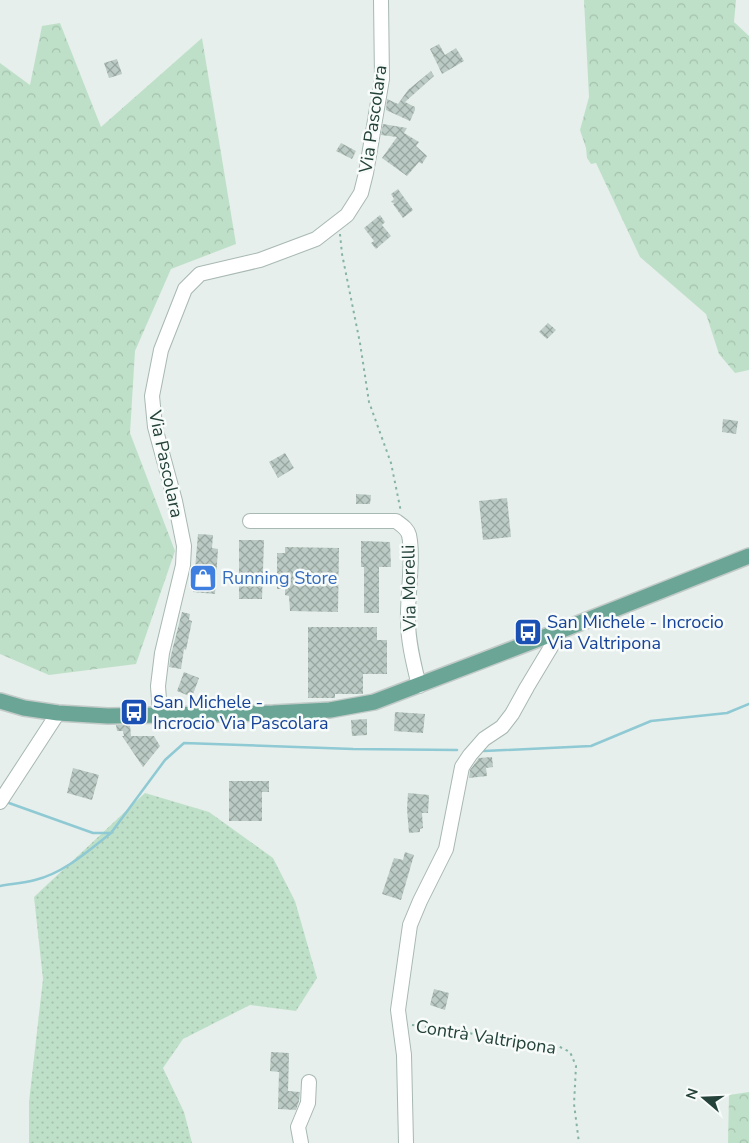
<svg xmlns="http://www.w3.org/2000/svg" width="749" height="1143" font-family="'Nunito Sans',sans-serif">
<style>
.forest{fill:url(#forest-crowns)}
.park{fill:url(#park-dots)}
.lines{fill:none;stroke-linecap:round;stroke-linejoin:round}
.stream{stroke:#8ec9d4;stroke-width:2.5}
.building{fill:url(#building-cross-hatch)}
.minor-casing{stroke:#a8b8b2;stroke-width:16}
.major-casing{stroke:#c2cac8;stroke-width:18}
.path{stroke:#86b3a5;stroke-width:2;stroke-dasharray:2.5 4;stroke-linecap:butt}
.minor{stroke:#fff;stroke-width:14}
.major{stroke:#6aa596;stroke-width:15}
.labels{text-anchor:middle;stroke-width:5;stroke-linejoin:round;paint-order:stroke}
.street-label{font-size:18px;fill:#24423a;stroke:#f7fbf9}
.shop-label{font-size:18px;fill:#366cbe;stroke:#f7fbf9;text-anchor:start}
.transit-label{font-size:18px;fill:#164399;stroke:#f7fbf9;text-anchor:start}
</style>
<defs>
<pattern id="forest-crowns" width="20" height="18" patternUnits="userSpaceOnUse" patternTransform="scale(1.25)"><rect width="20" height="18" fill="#bfe0c8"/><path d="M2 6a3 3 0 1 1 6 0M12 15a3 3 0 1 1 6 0" fill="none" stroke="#a4c1ad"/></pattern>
<pattern id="park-dots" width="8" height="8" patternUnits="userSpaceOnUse" patternTransform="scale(1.25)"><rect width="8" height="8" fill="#bfe0c8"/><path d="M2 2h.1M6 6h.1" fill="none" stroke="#a4c1ad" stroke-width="1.8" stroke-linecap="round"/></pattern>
<pattern id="building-cross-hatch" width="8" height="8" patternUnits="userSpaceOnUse" patternTransform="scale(1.25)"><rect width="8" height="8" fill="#bbcac4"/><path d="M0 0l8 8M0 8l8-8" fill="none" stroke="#98a6a0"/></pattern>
</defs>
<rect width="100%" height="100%" fill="#e6efeb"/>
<path class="forest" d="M 584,0 L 736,0 L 734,22 L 749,36 L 749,370 L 735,373 L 719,354 L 706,314 L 640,257 L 596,163 L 591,164 L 587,158 L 586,148 L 580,130 L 589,97 Z
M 60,23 L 101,127 L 202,38 L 236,244 L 171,269 L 135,351 L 130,433 L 175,551 L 136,664 L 49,675 L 0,654 L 0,63 L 30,85 L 42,26 Z
M 749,1092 L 749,1143 L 728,1143 L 729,1095 Z"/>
<path class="park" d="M 145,793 L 209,812 L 273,858 L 295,901 L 317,978 L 296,1011 L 250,1005 L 183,1039 L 163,1068 L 184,1112 L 192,1143 L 29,1143 L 29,1102 L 43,979 L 34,897 Z"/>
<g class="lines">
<path class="stream" d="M 484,751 L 591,746 L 651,721 L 727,713 L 749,704
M 9,803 L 93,833 L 111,833 L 165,760 L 184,743 L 353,749 L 457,750
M 0,886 C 11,884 24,883 35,880 C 64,873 88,851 111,833"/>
</g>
<path class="building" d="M 439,44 L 445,55 L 456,48 L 464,61 L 442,74 L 431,51 L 430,49 Z
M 117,59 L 122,74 L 109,78 L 104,63 Z
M 431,71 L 434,76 L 405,102 L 415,107 L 415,110 L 410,121 L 386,110 L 387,99 L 398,104 L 408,90 Z
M 383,124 L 407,128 L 404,133 L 419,142 L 416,146 L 427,156 L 422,164 L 419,162 L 407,176 L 382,158 L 397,137 L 381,135 Z
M 341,143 L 356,151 L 352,159 L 336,151 Z
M 398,189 L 413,210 L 403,218 L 393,204 L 395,203 L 391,202 L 394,199 L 391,194 Z
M 380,215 L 385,222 L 382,225 L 391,236 L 376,249 L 371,243 L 374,241 L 364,228 Z
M 548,323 L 556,330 L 547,339 L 539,332 Z
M 723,419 L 738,421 L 736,434 L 722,432 Z
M 285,453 L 294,468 L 278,478 L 269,462 Z
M 356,494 L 371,495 L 370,504 L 356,504 Z
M 507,498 L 511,537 L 483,540 L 479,501 Z
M 198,534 L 213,535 L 212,548 L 218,549 L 215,594 L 193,592 Z
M 239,540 L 264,540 L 262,599 L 239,599 Z
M 361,541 L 390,542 L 391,567 L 379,567 L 379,613 L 364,613 L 364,567 L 361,567 Z
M 285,547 L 339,548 L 338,612 L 290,611 L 289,596 L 285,595 L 285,589 L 277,589 L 277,553 L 285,553 Z
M 182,612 L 190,614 L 189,620 L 192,621 L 186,650 L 184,649 L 181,669 L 169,667 L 171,655 Z
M 308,627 L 377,627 L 377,640 L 387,640 L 387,674 L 363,674 L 363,694 L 335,694 L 335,698 L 308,698 Z
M 184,672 L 199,678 L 192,697 L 177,691 Z
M 395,712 L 425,714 L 423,733 L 394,731 Z
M 367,719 L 367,735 L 352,736 L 351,720 Z
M 116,725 L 130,725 L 131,736 L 154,736 L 160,746 L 143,767 L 122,736 L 124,736 L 123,731 L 117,731 Z
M 492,757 L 493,767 L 486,768 L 487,776 L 469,778 L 470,770 L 479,758 Z
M 73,768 L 99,775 L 92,800 L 67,793 Z
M 229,781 L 269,781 L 269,792 L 262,792 L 262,821 L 229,821 Z
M 408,793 L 429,795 L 428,813 L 422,813 L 423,828 L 420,829 L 420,832 L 409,833 L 407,809 Z
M 405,852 L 414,855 L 401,900 L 382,894 L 394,858 L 403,860 Z
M 434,989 L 449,993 L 445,1010 L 430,1005 Z
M 271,1052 L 289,1053 L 288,1091 L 300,1092 L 299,1101 L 296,1110 L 278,1109 L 279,1072 L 270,1071 Z"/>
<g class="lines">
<g class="minor-casing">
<path id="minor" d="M 250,521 L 396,521 C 401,525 407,528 409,535 C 414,557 407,597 408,621 C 408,642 414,665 419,686
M 160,714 L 158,686 L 162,653 L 183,565 L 184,546 L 175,501 L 155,427 L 152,396 L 161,350 L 185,289 L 200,274 L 260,260 L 316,239 L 347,215 L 361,193 L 366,173 L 382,79 L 381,0
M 0,802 L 58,713
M 301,1143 L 298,1127 L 308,1103 L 309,1082
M 406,1143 L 404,1055 L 398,1010 L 410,925 L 420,901 L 446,849 L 462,767 L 470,755 L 484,739 L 502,727 L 512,714 L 527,687 L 554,642 L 557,632"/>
</g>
<g class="major-casing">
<path id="major" d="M 0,701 L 24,708 L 58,713 L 108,716 L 273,713 L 330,710 L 374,702 L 557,632 L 749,556"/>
</g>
<path class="path" d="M 340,234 L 342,254 L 360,343 L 369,402 L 391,463 L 401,512
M 412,1025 L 558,1046 L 570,1052 L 576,1066 L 574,1104 L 579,1143"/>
<use href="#minor" class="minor"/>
<use href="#major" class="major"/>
</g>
<defs>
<g id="shop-square" transform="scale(1.4375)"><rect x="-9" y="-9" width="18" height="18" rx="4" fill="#3f7fe0" stroke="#f7fbf9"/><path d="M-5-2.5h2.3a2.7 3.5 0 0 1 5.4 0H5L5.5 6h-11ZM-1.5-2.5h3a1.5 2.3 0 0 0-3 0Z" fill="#fff"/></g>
<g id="bus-square" transform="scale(1.4375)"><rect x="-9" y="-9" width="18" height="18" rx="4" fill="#1a4fb4" stroke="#f7fbf9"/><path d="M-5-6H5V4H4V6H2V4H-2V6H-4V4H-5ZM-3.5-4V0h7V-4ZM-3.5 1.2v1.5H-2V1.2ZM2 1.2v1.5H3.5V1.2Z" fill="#fff"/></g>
</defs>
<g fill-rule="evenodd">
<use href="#shop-square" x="203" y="578"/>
<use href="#bus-square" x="528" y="632"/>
<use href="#bus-square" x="134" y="712"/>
</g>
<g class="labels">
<g class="street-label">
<text transform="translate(373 119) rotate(-82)" y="6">Via Pascolara</text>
<text transform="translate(166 464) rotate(78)" y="6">Via Pascolara</text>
<text transform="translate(409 588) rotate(-91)" y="6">Via Morelli</text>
<text transform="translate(486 1037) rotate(9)" y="6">Contrà Valtripona</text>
</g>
<g class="shop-label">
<text x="222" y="584">Running Store</text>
</g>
<g class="transit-label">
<text x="547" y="628">San Michele - Incrocio<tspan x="547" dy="21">Via Valtripona</tspan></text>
<text x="153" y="708">San Michele -<tspan x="153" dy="21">Incrocio Via Pascolara</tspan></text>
</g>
</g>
<g transform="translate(704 1098) rotate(289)" stroke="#f7fbf9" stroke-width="4" paint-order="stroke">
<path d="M0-4L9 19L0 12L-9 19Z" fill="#24423a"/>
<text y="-8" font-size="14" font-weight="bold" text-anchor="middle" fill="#24423a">N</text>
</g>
</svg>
